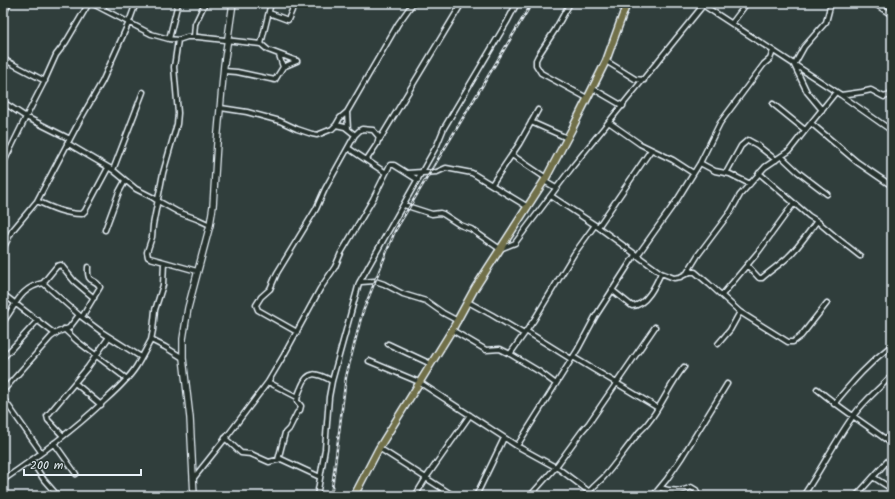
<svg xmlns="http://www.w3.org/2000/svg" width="895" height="499" font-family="Kalam,sans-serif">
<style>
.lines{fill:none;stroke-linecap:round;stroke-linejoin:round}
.street-casing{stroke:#e8f1f8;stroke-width:7}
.secondary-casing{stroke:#e8f1f8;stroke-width:8}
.primary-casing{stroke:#e8f1f8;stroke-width:9}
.street{stroke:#26332d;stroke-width:4}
.secondary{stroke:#26332d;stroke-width:5.5}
.primary{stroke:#71704a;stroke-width:6}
.rail-casing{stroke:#e8f1f8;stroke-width:2.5}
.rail{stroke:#26332d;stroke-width:1;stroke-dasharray:3;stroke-linecap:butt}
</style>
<rect width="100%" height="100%" fill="#303e3c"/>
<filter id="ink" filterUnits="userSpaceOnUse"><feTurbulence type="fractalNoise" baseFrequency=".025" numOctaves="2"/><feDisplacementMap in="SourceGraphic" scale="8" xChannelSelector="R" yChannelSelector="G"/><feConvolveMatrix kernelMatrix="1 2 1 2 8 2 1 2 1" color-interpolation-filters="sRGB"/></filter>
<g filter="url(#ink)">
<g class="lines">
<g class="street-casing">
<path id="street" d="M 91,3 L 151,34 L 169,39 L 178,40 L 187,37 L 198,37 L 261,44
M 271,3 L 261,44 L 268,50 L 297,61
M 570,3 L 555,30 L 538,56 L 536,60 L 536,65 L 541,73 L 587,98
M 874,3 L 892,15
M 703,5 L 841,95 L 892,131
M 103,9 L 105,3
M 269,13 L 288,20 L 295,3
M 3,15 L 9,3
M 732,23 L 747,3
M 194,37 L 195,24 L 205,3
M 169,39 L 178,3
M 178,40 L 174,67 L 178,113 L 177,124 L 163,173 L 153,225 L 152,237 L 147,252 L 148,257 L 150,258 L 197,271
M 3,59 L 45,81
M 606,61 L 635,79 L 644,80
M 283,67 L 297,61
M 224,71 L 237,72 L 275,80 L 283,67 L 279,55
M 592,88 L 623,106
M 841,95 L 862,92 L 871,90 L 884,97 L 890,95 L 892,92
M 3,102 L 26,117 L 70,139
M 773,104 L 805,130
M 221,108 L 247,112 L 280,121 L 297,129 L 312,134 L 317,135 L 332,129 L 336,125 L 340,118 L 347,112 L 398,24 L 413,3
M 822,110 L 807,92 L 794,65 L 804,47 L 826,22 L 831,3
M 347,112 L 348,129
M 531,122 L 567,138
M 610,123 L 640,144 L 673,160 L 693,173
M 811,123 L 836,92
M 336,125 L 345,127 L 355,135
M 380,139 L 462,3
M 67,143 L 113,170 L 136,189 L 152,197 L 158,201 L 178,212 L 197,219 L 210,225
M 348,148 L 386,173
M 512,155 L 546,178
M 782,157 L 798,172 L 827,194
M 700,163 L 715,171 L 730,174 L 750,184
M 3,164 L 26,117 L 43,84 L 56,55 L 66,42 L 89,3
M 113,170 L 143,92
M 407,173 L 422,172
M 422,173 L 437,172 L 446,168 L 472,173 L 528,207
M 726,173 L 741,146 L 748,140 L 757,145 L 776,160
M 759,173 L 809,216 L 817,221 L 837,238 L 860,256
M 544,181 L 556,188
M 492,184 L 519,144 L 538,110
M 551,196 L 598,227 L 661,273 L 674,278 L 680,277 L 690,272 L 695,272 L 709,284 L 740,312 L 788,342 L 793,342 L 801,336 L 827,303
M 37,201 C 52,208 65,214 82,214 L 85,211 L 108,168
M 404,205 L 432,214 L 440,213 L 443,214 L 460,225 L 471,229 L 500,249 L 515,243 L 573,166 L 705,3
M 598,227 L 651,150
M 105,230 L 119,192 L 125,181
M 3,249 L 12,231 L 37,201 L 80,120 L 102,82 L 129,22 L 136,3
M 637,256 L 677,200 L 700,163 L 720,123 L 764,64 L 770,59 L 773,51
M 747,265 L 759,278 L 762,278 C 770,271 779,265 787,258 C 799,247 808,233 817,221
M 687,273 L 698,255 L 731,211 L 740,195 L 765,167 L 789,151 L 811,123 L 857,162 L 892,186
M 361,282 L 375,281 L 384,284 L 403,294 L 426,301 L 443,313 L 458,321
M 43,283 L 57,266 L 61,265 L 74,281 L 94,298
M 612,290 L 632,306 C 646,306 656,284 661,273
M 3,294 L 55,334
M 722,295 L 759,251 L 794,203
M 468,302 L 492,315 L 524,334
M 82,317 L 100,287 C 94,276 87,286 88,267
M 3,322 C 16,306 19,288 43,283 L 79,315 L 103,333 L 141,357
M 64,329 L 77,341 L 127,379
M 452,330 L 486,350 L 500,349 L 510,354 L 540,372 L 556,384
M 526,331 L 571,359
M 297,332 L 258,310 L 256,305 L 261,297 L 270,289 L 277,273 L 316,209 L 325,189 L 355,135 L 359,131 L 362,129 L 373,130 L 379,137 L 377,144 L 367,159
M 151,340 L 153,330 L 155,310 L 163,285 L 164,262
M 388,344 L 431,364
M 718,344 L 730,330 L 740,312
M 510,354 L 534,320 L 574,254 L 595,225
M 573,357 L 658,408
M 3,358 L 38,320
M 369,361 L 419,382 L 517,446 L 559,469 L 595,496
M 268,382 L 297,397
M 75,383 L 101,405
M 817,389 C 841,409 867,425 892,444
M 3,391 L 51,337 L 58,332 L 69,328 L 79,315
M 3,398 L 41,452
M 834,404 C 853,381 869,363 892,345
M 63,436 L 48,420 L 47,416 L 88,367 L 109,337
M 225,438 L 241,453 L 251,454 L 269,462 L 281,459 L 320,477
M 54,443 L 76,474
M 517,446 L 578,349 L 595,317 L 635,255
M 379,448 L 454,496
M 31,460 L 44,480 L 58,496
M 278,460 L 285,433 L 289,429 L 297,413 L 300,410 L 301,406 L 297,401 C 297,396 299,393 301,388 C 308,369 317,373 332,381
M 873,477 L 892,489
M 193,479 L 228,435 L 268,382 L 284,355 L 320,289 L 335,267 L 341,253 L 373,199 L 390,165 L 394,165 L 418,180
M 3,480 C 37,457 72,431 102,403 C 114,392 127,381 136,367 C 141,359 146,349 151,340 L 165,347 L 183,358
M 660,488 C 670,491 682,492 691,487 L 696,490 L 699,496
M 3,490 L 6,496
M 162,494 L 163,496
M 317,496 L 325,449 L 329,397 L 332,381 L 359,283 L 437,145 L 444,128 L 507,22 L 517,3
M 415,496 L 426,478 L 470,415
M 440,496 L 444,490
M 476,496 L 504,438
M 530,496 L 555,468 L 582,431 L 589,423 L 655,327
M 586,496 C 590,489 597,484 603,478 C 615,465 625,449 637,435 C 640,430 644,428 647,424 C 662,406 669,385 684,367
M 653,496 L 667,479 L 682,457 L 727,384
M 803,496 C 821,470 835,441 854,415 C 864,401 877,391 888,379
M 856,496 L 892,456"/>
</g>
<g class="secondary-casing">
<path id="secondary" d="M 194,496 L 190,418 L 183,358 L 183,339 L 188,308 L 210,225 L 213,206 L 217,143 L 224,65 L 233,3"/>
</g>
<g class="primary-casing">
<path id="primary" d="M 354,496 L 379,448 L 452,330 L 475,288 L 546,178 L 572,129 L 606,61 L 627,3"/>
</g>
<use href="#street" class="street"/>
<use href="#secondary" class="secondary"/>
<use href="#primary" class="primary"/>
<g class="rail-casing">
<path id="rail" d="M 331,496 L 346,377 L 362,314 L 395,231 L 532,3"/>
</g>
<use href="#rail" class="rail"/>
</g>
</g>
<rect width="895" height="499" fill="none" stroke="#26332d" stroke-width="16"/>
<rect x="8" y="8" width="879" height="483" fill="none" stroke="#e8f1f8" stroke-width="1.5" filter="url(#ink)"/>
<path d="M24 469v6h117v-6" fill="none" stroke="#e8f1f8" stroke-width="2"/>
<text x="30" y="469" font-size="12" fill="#e8f1f8" stroke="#26332d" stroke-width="3" paint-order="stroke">200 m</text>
</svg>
